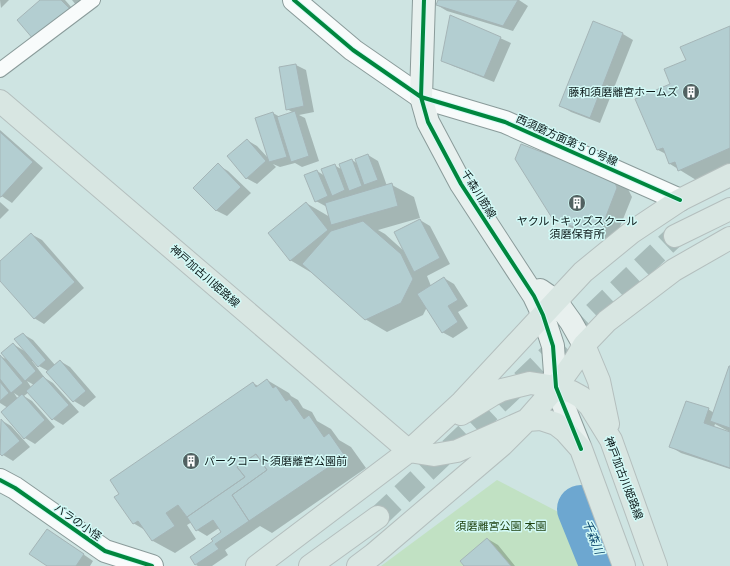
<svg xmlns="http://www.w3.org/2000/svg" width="730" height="566" font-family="'Nunito Sans','Noto Sans JP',sans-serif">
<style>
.green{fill:#c1e1c3}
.shadow{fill:#0003;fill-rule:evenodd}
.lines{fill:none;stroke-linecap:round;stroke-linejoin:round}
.river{stroke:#6da7d0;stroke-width:48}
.building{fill:#b3ced1;stroke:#a5b5b7}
.primary-tunnel{stroke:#a7bcba;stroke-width:22;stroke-dasharray:22 11;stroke-linecap:butt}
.lane-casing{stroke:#8a9b9a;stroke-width:16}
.street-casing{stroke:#8a9b9a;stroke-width:24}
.secondary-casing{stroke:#8a9b9a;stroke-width:24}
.primary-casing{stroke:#b4bfbe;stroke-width:24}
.lane{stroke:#f8fbfb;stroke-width:14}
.street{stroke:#f8fbfb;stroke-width:22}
.secondary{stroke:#e8f0ee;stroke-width:22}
.primary{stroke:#d8e6e2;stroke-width:22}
.cycleway-casing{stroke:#d3faf7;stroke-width:6}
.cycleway{stroke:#00873e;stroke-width:4}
.labels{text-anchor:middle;stroke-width:3;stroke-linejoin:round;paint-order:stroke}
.poi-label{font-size:11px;fill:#0d1b1b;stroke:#d3faf7;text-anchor:end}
.street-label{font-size:11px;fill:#0d1b1b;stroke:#d3faf7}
.park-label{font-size:11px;fill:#1e4210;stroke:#d3faf7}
.water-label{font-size:12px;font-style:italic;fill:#08436a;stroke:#d3faf7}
</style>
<rect width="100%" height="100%" fill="#cee4e2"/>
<path class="green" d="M 497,480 L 566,516 L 588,566 L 381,566 Z"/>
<path class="shadow" d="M 0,0 L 9,0 L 1,8 Z
M 41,0 L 65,0 L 79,16 L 45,45 L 35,39 Z
M 72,0 L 100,0 L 76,5 Z
M 439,0 L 519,0 L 528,6 L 513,31 L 447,11 L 437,5 Z
M 593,23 L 623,34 L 633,40 L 600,123 L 571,112 L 561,106 Z
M 730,27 L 730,170 L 701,183 L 670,164 L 666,154 L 658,150 L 637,100 L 671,85 L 687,60 Z
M 500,38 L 511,43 L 494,82 L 453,66 L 442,60 Z
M 296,65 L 306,70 L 314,112 L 299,115 L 305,118 L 319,161 L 302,167 L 295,163 L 280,167 L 273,164 L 276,167 L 257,184 L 246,178 L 247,140 L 257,146 L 269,159 L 273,113 L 280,117 L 294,113 L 287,109 Z
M 0,130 L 43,168 L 12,203 L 0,195 Z
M 368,155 L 378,161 L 387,186 L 392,185 L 414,197 L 420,218 L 378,230 L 385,234 L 404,251 L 420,220 L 430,226 L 450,264 L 427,276 L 431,286 L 444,278 L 454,284 L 468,306 L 458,312 L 468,328 L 453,338 L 442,332 L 427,307 L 423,315 L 387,332 L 365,319 L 312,273 L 290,260 L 306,203 L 330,217 L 327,207 L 316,201 L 317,171 L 325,176 L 334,165 L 341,169 L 352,160 L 358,164 Z
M 218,165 L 228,171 L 251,193 L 227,216 L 217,211 L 195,188 Z
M 613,181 L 628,189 L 632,197 L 613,244 L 567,226 L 552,217 Z
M 0,202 L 9,210 L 0,219 Z
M 31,234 L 42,240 L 84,288 L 44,324 L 34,318 L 0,280 L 0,263 Z
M 23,334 L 33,340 L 55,365 L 60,361 L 70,367 L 96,397 L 84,407 L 74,401 L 48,371 L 39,366 L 34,360 L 32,361 L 45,378 L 53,383 L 79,412 L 63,425 L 53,419 L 29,392 L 24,396 L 32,401 L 55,427 L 35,444 L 25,438 L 8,408 L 0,403 L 0,356 L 8,360 L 13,344 L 26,352 ZM 27,381 L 34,385 L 31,387 ZM 14,393 L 20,397 L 18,399 Z
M 730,367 L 730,469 L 681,453 L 671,447 L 708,409 L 714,413 ZM 715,424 L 728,431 L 728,432 L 714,427 Z
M 267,380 L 289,393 L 291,396 L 298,400 L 303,408 L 312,412 L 317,421 L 331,429 L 339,440 L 351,447 L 366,468 L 272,533 L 260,526 L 225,550 L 228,555 L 212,566 L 198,566 L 196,565 L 222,532 L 219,528 L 207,536 L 197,530 L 192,522 L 187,525 L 196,539 L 175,553 L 153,541 L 145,530 L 133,523 L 253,383 L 258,386 Z
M 1,420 L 11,426 L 30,447 L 13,461 L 0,453 Z
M 57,536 L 93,561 L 90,566 L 48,566 Z
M 488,539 L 498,545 L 515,566 L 465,566 Z"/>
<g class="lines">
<path class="river" d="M 581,509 L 604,566"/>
</g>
<path class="building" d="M 40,0 L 61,0 L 70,9 L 34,40 L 17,20 Z
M 438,0 L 518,0 L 503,26 L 436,5 Z
M 450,15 L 501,37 L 484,77 L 441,61 Z
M 593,21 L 623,33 L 590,118 L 559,106 Z
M 730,26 L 730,148 L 678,171 L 675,162 L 669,164 L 663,148 L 657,150 L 635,99 L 670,84 L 664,69 L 686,60 L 680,47 Z
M 296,64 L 304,106 L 286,110 L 279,67 Z
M 295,111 L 309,156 L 291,162 L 277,117 Z
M 273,112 L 287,157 L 269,162 L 255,118 Z
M 0,132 L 33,162 L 1,197 L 0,197 Z
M 247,139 L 266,161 L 246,179 L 227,156 Z
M 521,144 L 614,180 L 617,188 L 598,237 L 552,218 L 515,159 Z
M 368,154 L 378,180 L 364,185 L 355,159 Z
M 352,159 L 362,186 L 349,191 L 339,164 Z
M 218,163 L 241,187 L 216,211 L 193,188 Z
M 335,164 L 345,190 L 332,196 L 321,169 Z
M 317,170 L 328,196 L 315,202 L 304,175 Z
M 392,183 L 398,206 L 331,225 L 325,203 Z
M 306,202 L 328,230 L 290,261 L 268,233 Z
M 420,219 L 440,258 L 414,272 L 394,232 Z
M 363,221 L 401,254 L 413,279 L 401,303 L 365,320 L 302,264 L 331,231 Z
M 31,233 L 75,282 L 34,319 L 0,281 L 0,261 Z
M 444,277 L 458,300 L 448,306 L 458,322 L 442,333 L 417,294 Z
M 23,333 L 46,360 L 38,367 L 14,339 Z
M 13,343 L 36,371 L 25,381 L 1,353 Z
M 0,355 L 23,383 L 11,393 L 0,379 Z
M 60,360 L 86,391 L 73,402 L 46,372 Z
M 729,366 L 730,366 L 730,428 L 710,421 Z
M 43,376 L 69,405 L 52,420 L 26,391 Z
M 267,379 L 273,388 L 276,386 L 286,401 L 290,399 L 304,419 L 309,415 L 324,437 L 329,433 L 345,456 L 249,521 L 232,495 L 267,470 L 256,454 L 237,467 L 245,477 L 187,517 L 178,505 L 166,513 L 175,526 L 152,541 L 138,521 L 133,524 L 114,497 L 119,494 L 110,480 L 253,382 L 256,387 Z
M 0,382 L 9,393 L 0,401 Z
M 22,394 L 45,420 L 24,439 L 1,412 Z
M 686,401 L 709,408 L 704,423 L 730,432 L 730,468 L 669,447 Z
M 1,419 L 20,441 L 2,456 L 0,454 Z
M 256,454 L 267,470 L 232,495 L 249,521 L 215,544 L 219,549 L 195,565 L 190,557 L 213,541 L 211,539 L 221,532 L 213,520 L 196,531 L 187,517 L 245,477 L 237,467 Z
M 47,529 L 84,554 L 76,566 L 47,566 L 29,554 Z
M 487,538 L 511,566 L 464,566 L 460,561 Z"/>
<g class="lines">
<path class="primary-tunnel" d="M 378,517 L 675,236"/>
<g class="lane-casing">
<path id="lane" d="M 0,70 L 93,0"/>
</g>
<g class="street-casing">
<path id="street" d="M 294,0 L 353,50 L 421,97 L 505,122 L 680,200
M 0,480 L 15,488 L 105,551 L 152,566"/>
</g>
<g class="secondary-casing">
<path id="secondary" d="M 424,0 L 421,97 L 428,122 L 461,184 L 534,296 L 543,315 L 553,346 L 556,387 L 580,447
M 540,290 L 556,301 L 571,322 L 584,345"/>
</g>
<g class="primary-casing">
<path id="primary" d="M 0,101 L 409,451 L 434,455 L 457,451 L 527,420 L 541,419 L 556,424 L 565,431 L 581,449 L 624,566
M 675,236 L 730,209
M 584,345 L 599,381 L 608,424
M 461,414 L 492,395 L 502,390 L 530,383 L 556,387 L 572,392 L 581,397 L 590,406 L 611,440 L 656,566
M 257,566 L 409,451 L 462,402 L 583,272 L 632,232 L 680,200 L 730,175
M 310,566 L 378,517
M 358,566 L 374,554 L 502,445 L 527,420 L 556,387 L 574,362 L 584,345 L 607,321 L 674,270 L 730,238"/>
</g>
<use href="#lane" class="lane"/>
<use href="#street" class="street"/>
<use href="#secondary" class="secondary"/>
<use href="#primary" class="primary"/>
<g class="cycleway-casing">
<path id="cycleway" d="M 294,0 L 353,50 L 421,97 L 505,122 L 680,200
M 424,0 L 421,97 L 428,122 L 461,184 L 534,296 L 543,315 L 553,346 L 556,387 L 581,449
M 0,480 L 15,488 L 105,551 L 152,566"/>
</g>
<use href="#cycleway" class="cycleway"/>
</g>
<defs>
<g id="building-disc" transform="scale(0.9)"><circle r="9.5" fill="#516161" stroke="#d3faf7"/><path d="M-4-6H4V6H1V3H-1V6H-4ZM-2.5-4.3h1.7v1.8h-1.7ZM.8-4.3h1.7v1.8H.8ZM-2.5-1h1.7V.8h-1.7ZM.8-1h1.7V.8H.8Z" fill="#fff"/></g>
</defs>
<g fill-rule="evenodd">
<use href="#building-disc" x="691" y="92"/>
<use href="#building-disc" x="577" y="203"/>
<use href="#building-disc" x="191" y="461"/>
</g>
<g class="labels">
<g class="poi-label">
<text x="678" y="96">藤和須磨離宮ホームズ</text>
<text x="577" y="225" text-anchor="middle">ヤクルトキッズスクール<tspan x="577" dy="13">須磨保育所</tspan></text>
<text x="204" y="465" text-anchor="start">パークコート須磨離宮公園前</text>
</g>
<g class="street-label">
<text transform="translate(567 140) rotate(24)" y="4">西須磨方面第５０号線</text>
<text transform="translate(479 194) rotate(58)" y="4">千森川筋線</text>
<text transform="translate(205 276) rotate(41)" y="4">神戸加古川姫路線</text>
<text transform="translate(624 478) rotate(69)" y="4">神戸加古川姫路線</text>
<text transform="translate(78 522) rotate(35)" y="4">バラの小怪</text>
</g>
<g class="park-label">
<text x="501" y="530">須磨離宮公園 本園</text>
</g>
<g class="water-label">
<text transform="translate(593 537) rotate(68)" y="4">千森川</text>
</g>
</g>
</svg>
